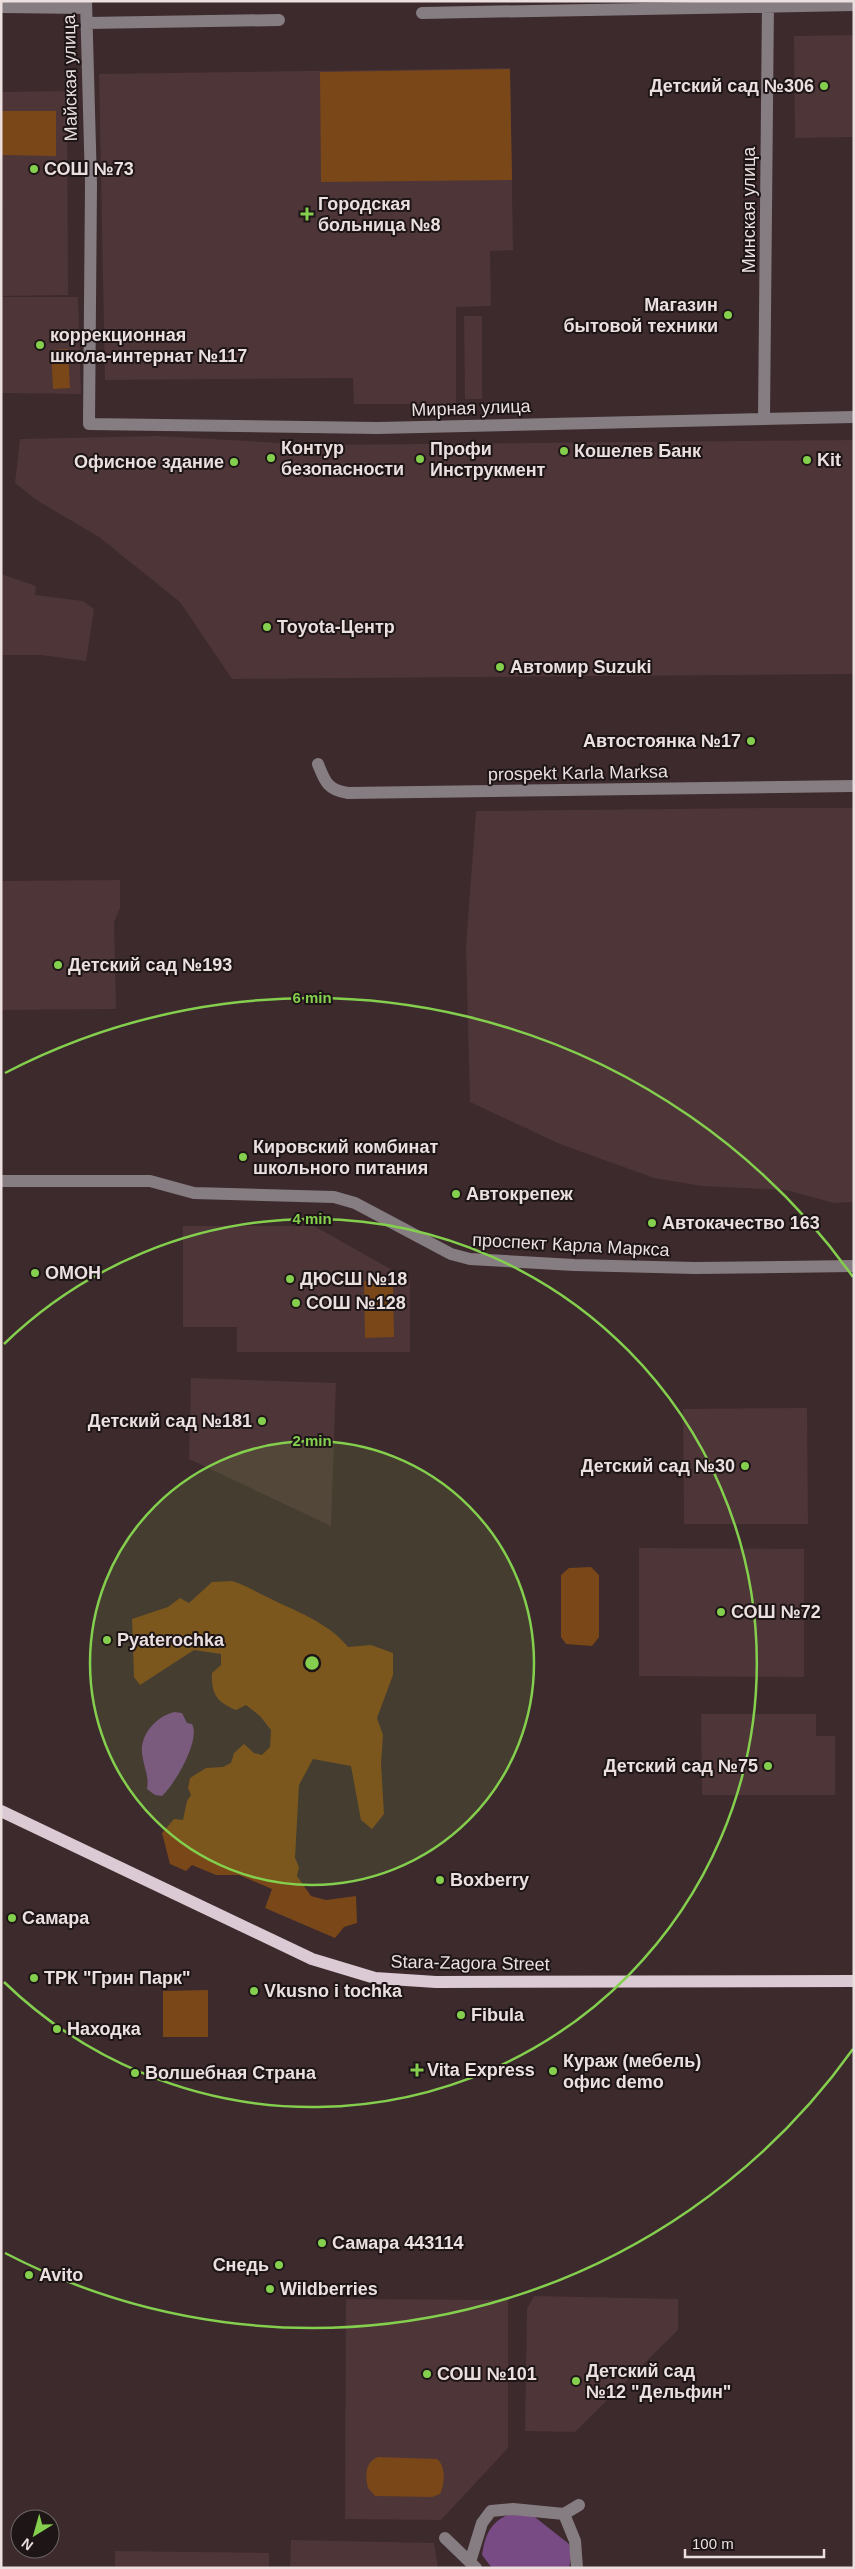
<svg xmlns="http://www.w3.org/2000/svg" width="855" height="2569" font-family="Arial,sans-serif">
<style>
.built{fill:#4d3538}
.green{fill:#7a4719}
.water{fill:#794b84}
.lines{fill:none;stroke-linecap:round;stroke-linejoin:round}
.minor{stroke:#857d81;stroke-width:12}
.major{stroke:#dbcad3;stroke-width:12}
.ring{fill:none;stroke:#84cf4d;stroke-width:2.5}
.poi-dot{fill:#84cf4d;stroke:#1d1516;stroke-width:2}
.labels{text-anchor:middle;stroke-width:4;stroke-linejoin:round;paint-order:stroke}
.street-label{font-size:18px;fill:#ebdfe0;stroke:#1d1516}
.poi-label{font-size:18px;font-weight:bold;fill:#ebdfe0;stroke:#1d1516;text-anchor:start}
.centre{fill:#84cf4d;stroke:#1d1516;stroke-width:2.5}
.ring-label{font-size:15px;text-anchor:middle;font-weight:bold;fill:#84cf4d;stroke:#1d1516;stroke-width:4;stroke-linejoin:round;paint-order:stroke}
</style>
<rect width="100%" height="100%" fill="#3c2a2d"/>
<path class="built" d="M 854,35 L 854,137 L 795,138 L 794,36 Z
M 510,68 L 513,250 L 490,251 L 491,306 L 456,307 L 456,404 L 354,404 L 353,378 L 105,380 L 99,74 Z
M 67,91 L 68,295 L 3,296 L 1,92 Z
M 1,248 L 2,297 L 78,297 L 81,394 L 1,393 Z
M 464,316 L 482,316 L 482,399 L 465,399 Z
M 159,436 L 316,445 L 854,440 L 854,674 L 232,679 L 180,602 L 99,537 L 38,501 L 15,483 L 20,439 Z
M 1,574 L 36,586 L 35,595 L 83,601 L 94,609 L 86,661 L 40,655 L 1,655 Z
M 767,808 L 854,808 L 854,1202 L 834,1203 L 786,1190 L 702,1186 L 654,1178 L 560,1144 L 470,1102 L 466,946 L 476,811 Z
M 120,880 L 120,908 L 114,922 L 116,1009 L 1,1010 L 1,881 Z
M 183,1226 L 314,1226 L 410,1280 L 410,1352 L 237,1352 L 237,1327 L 183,1327 Z
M 191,1378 L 336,1383 L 331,1526 L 189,1459 Z
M 807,1408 L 808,1524 L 684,1524 L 683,1409 Z
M 639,1548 L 804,1549 L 804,1677 L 639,1676 Z
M 701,1714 L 816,1714 L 816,1736 L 835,1736 L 835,1795 L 702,1795 Z
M 534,2296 L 678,2299 L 678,2330 L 575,2432 L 525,2431 L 527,2309 Z
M 346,2299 L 508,2300 L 508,2448 L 441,2520 L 345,2519 Z
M 291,2540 L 434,2543 L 438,2568 L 290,2568 Z
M 115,2551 L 269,2553 L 269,2568 L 115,2568 Z"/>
<path class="green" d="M 510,69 L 512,180 L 321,182 L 320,72 Z
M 1,111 L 56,111 L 56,156 L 1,155 Z
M 68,349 L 70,388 L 53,389 L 51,350 Z
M 364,1281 L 393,1281 L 394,1337 L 365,1338 Z
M 591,1567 L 599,1575 L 599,1637 L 592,1646 L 566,1644 L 561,1637 L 561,1575 L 569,1568 Z
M 232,1581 C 245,1585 254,1591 267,1597 C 295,1611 328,1622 348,1647 L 371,1645 L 393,1653 L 393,1675 L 377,1718 L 383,1735 L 381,1763 L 384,1814 L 372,1829 L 361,1820 L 351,1766 L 313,1759 L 299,1785 L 295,1858 L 299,1867 L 297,1876 L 311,1896 L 326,1900 L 356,1896 L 357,1923 L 344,1927 L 335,1938 L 265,1908 L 272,1889 L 239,1875 L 216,1875 L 192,1865 L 186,1871 L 170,1864 L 162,1833 L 174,1819 L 183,1820 L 187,1801 L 191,1795 L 188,1788 L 190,1778 L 206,1768 L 223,1767 L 231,1763 L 234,1753 L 244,1744 L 254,1753 L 262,1755 L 270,1747 L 271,1730 L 260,1716 L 246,1705 L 236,1710 C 217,1702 211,1694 212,1673 L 221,1665 L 221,1654 L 194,1650 L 140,1685 L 134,1677 L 132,1619 L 168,1607 L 180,1598 L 189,1603 L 212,1582 Z
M 208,1990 L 208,2037 L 163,2037 L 163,1991 Z
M 378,2457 L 437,2459 C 446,2466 445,2484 440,2494 L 432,2497 L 375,2496 L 368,2488 C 365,2476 365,2462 378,2457 Z"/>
<path class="water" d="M 174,1712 L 182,1713 L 187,1723 L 192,1724 C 201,1740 175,1784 162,1796 L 155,1795 L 147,1789 C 149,1776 145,1771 143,1759 C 137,1737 155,1717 174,1712 Z
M 514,2513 L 531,2514 L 569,2544 L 571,2558 L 569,2568 L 492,2568 L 482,2555 C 485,2533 492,2519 514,2513 Z"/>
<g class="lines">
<path class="minor" d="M 86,1 L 91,184 L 89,424 L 377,428 L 854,417
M 1,7 L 86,8
M 422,13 L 854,5
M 87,23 L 279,20
M 764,419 L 768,1
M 318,764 C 325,782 328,790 348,793 L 854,786
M 1,1181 L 150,1181 L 194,1193 L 334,1197 L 355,1203 L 451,1254 L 470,1259 L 574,1265 L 695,1268 L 854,1266
M 564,2514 L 579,2505
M 445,2538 L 474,2566
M 476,2568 L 470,2562 L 482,2523 L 491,2511 L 513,2509 L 564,2514 L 575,2541 L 577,2568"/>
<path class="major" d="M 1,1811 L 312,1959 L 375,1978 L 436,1982 L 854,1981"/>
</g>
<circle cx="312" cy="1663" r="222" fill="#84cf4d" fill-opacity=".12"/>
<g class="ring">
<circle cx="312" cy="1663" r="222"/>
<path d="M4 1344A444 444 0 1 1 4 1982"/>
<path d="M853 2049A665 665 0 0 1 5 2253M5 1073A665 665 0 0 1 853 1277"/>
</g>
<g class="poi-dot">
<circle cx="824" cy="86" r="5"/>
<circle cx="34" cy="169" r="5"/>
<path d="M304.5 206.5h5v5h5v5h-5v5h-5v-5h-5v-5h5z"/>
<circle cx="728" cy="315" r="5"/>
<circle cx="40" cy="345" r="5"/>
<circle cx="564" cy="451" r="5"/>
<circle cx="271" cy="458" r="5"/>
<circle cx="420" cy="459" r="5"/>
<circle cx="807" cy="460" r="5"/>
<circle cx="234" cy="462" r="5"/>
<circle cx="267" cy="627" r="5"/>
<circle cx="500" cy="667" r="5"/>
<circle cx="751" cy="741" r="5"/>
<circle cx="58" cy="965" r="5"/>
<circle cx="243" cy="1157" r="5"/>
<circle cx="456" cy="1194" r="5"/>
<circle cx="652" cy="1223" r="5"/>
<circle cx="35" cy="1273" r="5"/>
<circle cx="290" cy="1279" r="5"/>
<circle cx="296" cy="1303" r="5"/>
<circle cx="262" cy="1421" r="5"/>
<circle cx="745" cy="1466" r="5"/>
<circle cx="721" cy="1612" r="5"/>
<circle cx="107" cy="1640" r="5"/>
<circle cx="768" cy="1766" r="5"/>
<circle cx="440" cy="1880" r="5"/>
<circle cx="12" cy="1918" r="5"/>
<circle cx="34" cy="1978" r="5"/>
<circle cx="254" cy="1991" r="5"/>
<circle cx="461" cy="2015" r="5"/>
<circle cx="57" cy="2029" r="5"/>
<path d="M414.5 2062.5h5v5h5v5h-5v5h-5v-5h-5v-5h5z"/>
<circle cx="553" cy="2071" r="5"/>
<circle cx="135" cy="2073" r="5"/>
<circle cx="322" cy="2243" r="5"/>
<circle cx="279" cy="2265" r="5"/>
<circle cx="29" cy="2275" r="5"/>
<circle cx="270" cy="2289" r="5"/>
<circle cx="427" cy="2374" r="5"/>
<circle cx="576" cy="2381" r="5"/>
</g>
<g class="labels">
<g class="street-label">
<text transform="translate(70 78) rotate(-91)" y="6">Майская улица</text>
<text transform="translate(749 210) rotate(-90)" y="6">Минская улица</text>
<text transform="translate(471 408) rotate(-2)" y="6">Мирная улица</text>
<text transform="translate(578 773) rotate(-1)" y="6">prospekt Karla Marksa</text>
<text transform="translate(571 1245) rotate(3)" y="6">проспект Карла Маркса</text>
<text transform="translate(470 1963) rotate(1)" y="6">Stara-Zagora Street</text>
</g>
<g class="poi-label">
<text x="814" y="92" text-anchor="end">Детский сад №306</text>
<text x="44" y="175">СОШ №73</text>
<text x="318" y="210">Городская<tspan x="318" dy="21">больница №8</tspan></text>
<text x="718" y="311" text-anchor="end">Магазин<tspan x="718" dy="21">бытовой техники</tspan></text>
<text x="50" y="341">коррекционная<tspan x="50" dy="21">школа-интернат №117</tspan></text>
<text x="281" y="454">Контур<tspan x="281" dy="21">безопасности</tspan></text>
<text x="430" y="455">Профи<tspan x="430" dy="21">Инструкмент</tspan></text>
<text x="574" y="457">Кошелев Банк</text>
<text x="817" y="466">Kit</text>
<text x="224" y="468" text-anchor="end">Офисное здание</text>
<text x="277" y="633">Toyota-Центр</text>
<text x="510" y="673">Автомир Suzuki</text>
<text x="741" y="747" text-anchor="end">Автостоянка №17</text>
<text x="68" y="971">Детский сад №193</text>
<text x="253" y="1153">Кировский комбинат<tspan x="253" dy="21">школьного питания</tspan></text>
<text x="466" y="1200">Автокрепеж</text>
<text x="662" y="1229">Автокачество 163</text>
<text x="45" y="1279">ОМОН</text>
<text x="300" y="1285">ДЮСШ №18</text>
<text x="306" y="1309">СОШ №128</text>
<text x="252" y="1427" text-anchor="end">Детский сад №181</text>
<text x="735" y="1472" text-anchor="end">Детский сад №30</text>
<text x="731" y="1618">СОШ №72</text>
<text x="117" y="1646">Pyaterochka</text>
<text x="758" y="1772" text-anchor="end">Детский сад №75</text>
<text x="450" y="1886">Boxberry</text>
<text x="22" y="1924">Самара</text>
<text x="44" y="1984">ТРК "Грин Парк"</text>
<text x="264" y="1997">Vkusno i tochka</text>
<text x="471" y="2021">Fibula</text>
<text x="67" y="2035">Находка</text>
<text x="563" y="2067">Кураж (мебель)<tspan x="563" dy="21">офис demo</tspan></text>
<text x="427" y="2076">Vita Express</text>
<text x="145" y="2079">Волшебная Страна</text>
<text x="332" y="2249">Самара 443114</text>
<text x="269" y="2271" text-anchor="end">Снедь</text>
<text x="39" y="2281">Avito</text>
<text x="280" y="2295">Wildberries</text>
<text x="586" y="2377">Детский сад<tspan x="586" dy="21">№12 "Дельфин"</tspan></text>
<text x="437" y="2380">СОШ №101</text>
</g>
</g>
<circle cx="312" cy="1663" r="8" class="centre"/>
<g class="ring-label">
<text x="312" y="1003">6 min</text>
<text x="312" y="1224">4 min</text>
<text x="312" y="1446">2 min</text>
</g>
<rect width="855" height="2569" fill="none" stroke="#ebdfe0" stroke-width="5"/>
<g transform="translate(35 2534) rotate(217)"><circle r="24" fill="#1d1516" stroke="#6f6667"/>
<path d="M0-4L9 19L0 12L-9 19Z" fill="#84cf4d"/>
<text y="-8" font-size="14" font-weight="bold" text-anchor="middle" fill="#ebdfe0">N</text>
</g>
<path d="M685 2549v8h139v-8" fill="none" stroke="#ebdfe0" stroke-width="2.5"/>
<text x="692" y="2549" font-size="15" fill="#ebdfe0" stroke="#1d1516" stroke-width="4" paint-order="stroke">100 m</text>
</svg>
